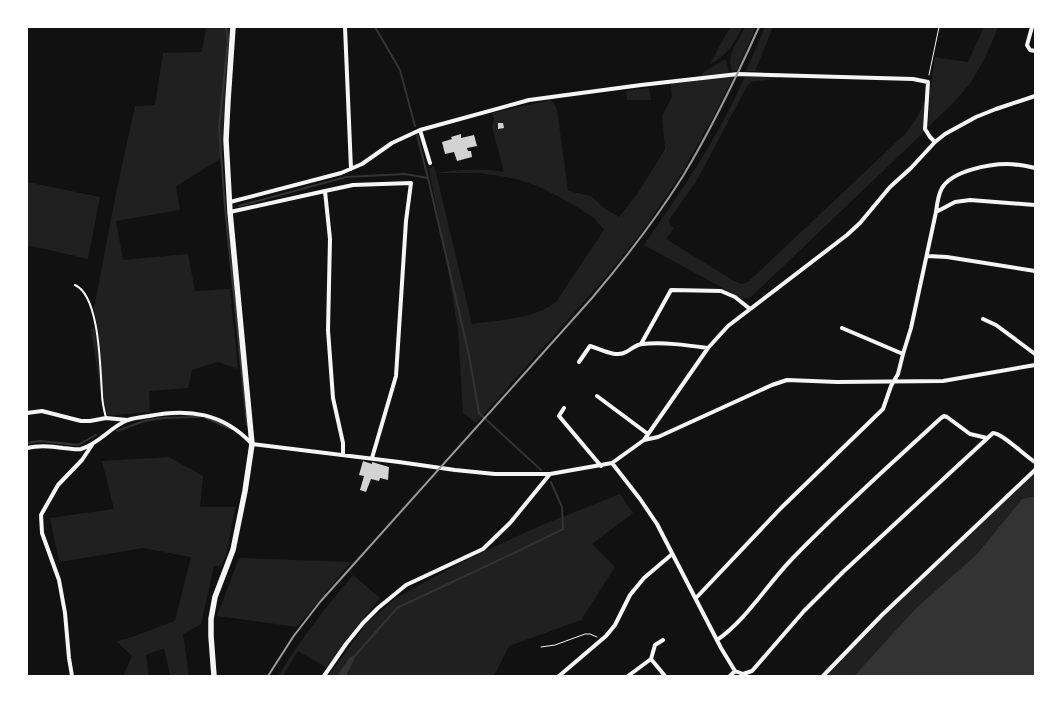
<svg xmlns="http://www.w3.org/2000/svg" width="1062" height="703" font-family="Helvetica,sans-serif">
<style>
.green{fill:#202020;fill-rule:evenodd}
.water{fill:#333}
.lines{fill:none;stroke-linecap:round;stroke-linejoin:round}
.stream{stroke:#333;stroke-width:2}
.building{fill:#d3d3d3}
.path{stroke:#f5f5f5;stroke-width:1}
.service{stroke:#f5f5f5;stroke-width:2}
.minor{stroke:#f5f5f5;stroke-width:4}
.secondary{stroke:#f5f5f5;stroke-width:5.5}
.rail{stroke:#9a9a9a;stroke-width:2}
</style>
<rect width="100%" height="100%" fill="#111"/>
<path class="green" d="M 206,27 L 229,27 L 230,47 L 222,158 L 176,186 L 180,210 L 116,221 L 123,260 L 188,254 L 195,291 L 230,289 L 238,369 L 218,362 L 192,370 L 188,388 L 149,391 L 150,412 L 104,416 L 91,330 L 97,325 L 94,309 L 115,198 L 135,106 L 155,105 L 163,53 L 202,52 Z
M 730,27 L 742,27 C 735,44 726,56 710,64 Z
M 745,27 L 756,27 L 737,70 L 733,71 C 724,57 739,41 745,27 Z
M 765,27 L 773,27 L 755,71 L 746,71 Z
M 984,27 L 998,27 C 990,48 981,67 969,85 C 957,100 942,114 928,127 L 930,92 L 935,57 L 968,62 Z
M 726,59 L 729,73 L 699,76 L 707,70 Z
M 734,76 L 710,123 L 680,176 L 641,233 L 604,279 L 476,423 L 463,413 L 458,331 L 450,281 L 429,168 L 434,167 L 436,173 C 459,169 482,168 504,172 L 492,127 L 494,119 L 492,113 L 551,100 L 557,109 L 568,191 L 591,196 L 604,208 L 619,217 L 638,193 L 665,149 L 662,116 L 672,97 L 671,84 ZM 436,173 L 480,173 L 517,179 L 542,188 L 569,202 L 594,218 L 604,230 L 556,302 C 535,319 498,320 472,324 Z
M 745,76 L 779,76 L 779,78 L 751,82 L 747,86 L 697,180 L 669,220 L 670,225 L 674,228 L 666,239 L 734,281 L 742,284 L 748,282 L 905,134 C 915,122 921,112 926,97 L 924,132 L 751,297 L 743,299 L 644,245 C 681,191 719,137 745,76 Z
M 649,88 L 651,100 L 627,100 L 626,91 Z
M 27,182 L 100,197 L 88,259 L 27,245 Z
M 169,457 L 203,476 L 200,507 L 235,507 L 227,552 L 221,566 L 214,566 L 201,624 L 183,634 L 189,676 L 170,676 L 164,648 L 146,655 L 149,676 L 123,676 L 132,656 L 116,641 L 129,638 L 175,621 L 191,557 L 143,548 L 59,562 L 50,518 L 114,509 L 102,461 Z
M 1035,472 L 1035,496 L 1022,499 L 976,555 L 916,608 L 854,676 L 827,676 L 886,614 Z
M 620,494 L 633,513 L 592,544 L 615,567 L 581,620 L 509,646 L 494,676 L 328,676 L 366,624 L 396,598 L 470,558 L 542,525 Z
M 239,558 L 351,562 L 297,627 L 217,616 Z
M 353,575 L 380,598 L 345,641 L 327,668 L 298,651 L 283,676 L 278,676 C 300,640 325,608 353,575 Z"/>
<path class="water" d="M 1035,496 L 1035,676 L 854,676 L 916,608 L 976,555 L 1022,499 Z
M 356,655 L 346,676 L 337,676 L 350,657 Z"/>
<g class="lines">
<path class="stream" d="M 226,27 L 228,41 L 219,128 L 225,207 L 247,425
M 375,27 L 400,70 L 415,126
M 417,135 L 428,178
M 239,206 L 346,177 L 405,174 L 428,178 L 469,355 L 479,413 L 541,470
M 206,418 L 231,429
M 117,431 L 144,421 L 163,418 L 199,417
M 27,443 L 40,441 L 78,445 L 96,435
M 354,657 L 397,608 L 510,555 L 563,529 L 562,507 L 551,482"/>
</g>
<path class="building" d="M 498,123 L 503,123 L 504,128 L 498,129 Z
M 461,134 L 461,138 L 474,135 L 477,146 L 467,148 L 468,151 L 471,151 L 472,157 L 457,161 L 454,152 L 445,154 L 442,142 L 452,139 L 451,137 Z
M 363,461 L 372,464 L 372,462 L 389,467 L 388,480 L 380,478 L 379,481 L 371,479 L 366,492 L 360,490 L 364,476 L 359,475 Z"/>
<g class="lines">
<path class="path" d="M 929,75 L 939,27
M 541,647 L 555,645 L 585,634 L 590,634 L 597,637"/>
<path class="service" d="M 75,285 C 100,296 100,368 102,394 C 102,402 104,410 106,418"/>
<path class="minor" d="M 345,27 L 351,169
M 1032,27 L 1027,45 L 1030,50 L 1035,51
M 420,130 L 430,163
M 325,191 L 353,185 L 411,183 L 406,221 L 396,376 L 372,458
M 230,202 L 341,173 L 362,164 L 392,143 L 420,130 L 529,100 L 641,85 L 738,74 L 913,79 L 928,82 L 925,129 L 930,137 L 935,142
M 230,212 L 325,191 L 330,239 L 328,330 L 333,398 L 343,443 L 343,455
M 936,212 L 955,202 L 970,200 L 1035,205
M 928,256 L 947,257 L 1035,271
M 983,319 L 996,325 L 1035,354
M 842,328 L 903,354
M 641,344 L 671,290 L 721,291 L 735,297 L 750,309
M 579,362 L 590,346 C 600,349 616,358 626,352 C 632,349 635,345 642,344 C 664,342 686,345 708,348
M 597,396 L 648,434
M 564,408 L 559,416 L 601,466
M 27,413 L 42,411 L 81,421 L 90,421 L 106,418 L 127,420
M 644,440 L 658,437 L 772,385 L 787,380 L 837,382 L 943,381 L 1035,365
M 27,448 C 39,445 51,446 63,448 C 69,448 76,450 81,449 C 99,444 110,427 128,420 C 134,418 142,417 149,416 C 189,408 223,413 252,444 L 399,462 L 455,470 L 495,474 L 550,474 L 612,463 L 644,440 L 708,348 L 728,326 L 847,235 L 860,223 L 890,187 L 911,168 L 935,142 L 945,134 L 976,117 L 996,109 L 1035,96
M 612,463 L 640,499 L 657,524 L 721,648 L 735,671 L 743,674 L 746,676
M 696,598 L 781,508 L 883,409 L 891,386 L 898,374 L 903,354 L 911,328 L 936,212 C 937,204 938,195 942,188 C 952,171 989,164 1007,164 C 1017,164 1026,166 1035,168
M 717,640 C 746,620 767,585 791,560 C 839,510 890,465 941,418 L 944,416 L 947,417 L 970,434 L 987,438
M 651,659 L 655,645 L 663,640
M 743,674 L 752,671 L 804,611 L 843,572 L 993,433 C 1002,433 1025,456 1035,462
M 72,676 L 69,658 L 65,613 L 59,580 L 42,533 L 41,515 L 58,485 L 82,460 L 92,445
M 324,676 L 346,644 L 363,623 L 378,608 L 406,585 L 483,549 L 510,523 L 550,474
M 559,676 L 606,636 L 615,625 L 630,595 L 644,578 L 671,555
M 628,676 L 651,659 L 665,676
M 730,676 L 735,671
M 823,676 L 882,615 L 1035,470"/>
<path class="secondary" d="M 214,676 L 211,636 L 211,619 L 215,597 L 233,550 L 245,491 L 252,444 L 230,212 L 226,140 L 228,100 L 233,27"/>
<path class="rail" d="M 268,676 L 293,637 L 320,602 L 592,298 C 625,259 656,219 683,176 C 712,128 736,78 759,27"/>
</g>
<rect width="1062" height="703" fill="none" stroke="#ffffff" stroke-width="56"/>
</svg>
